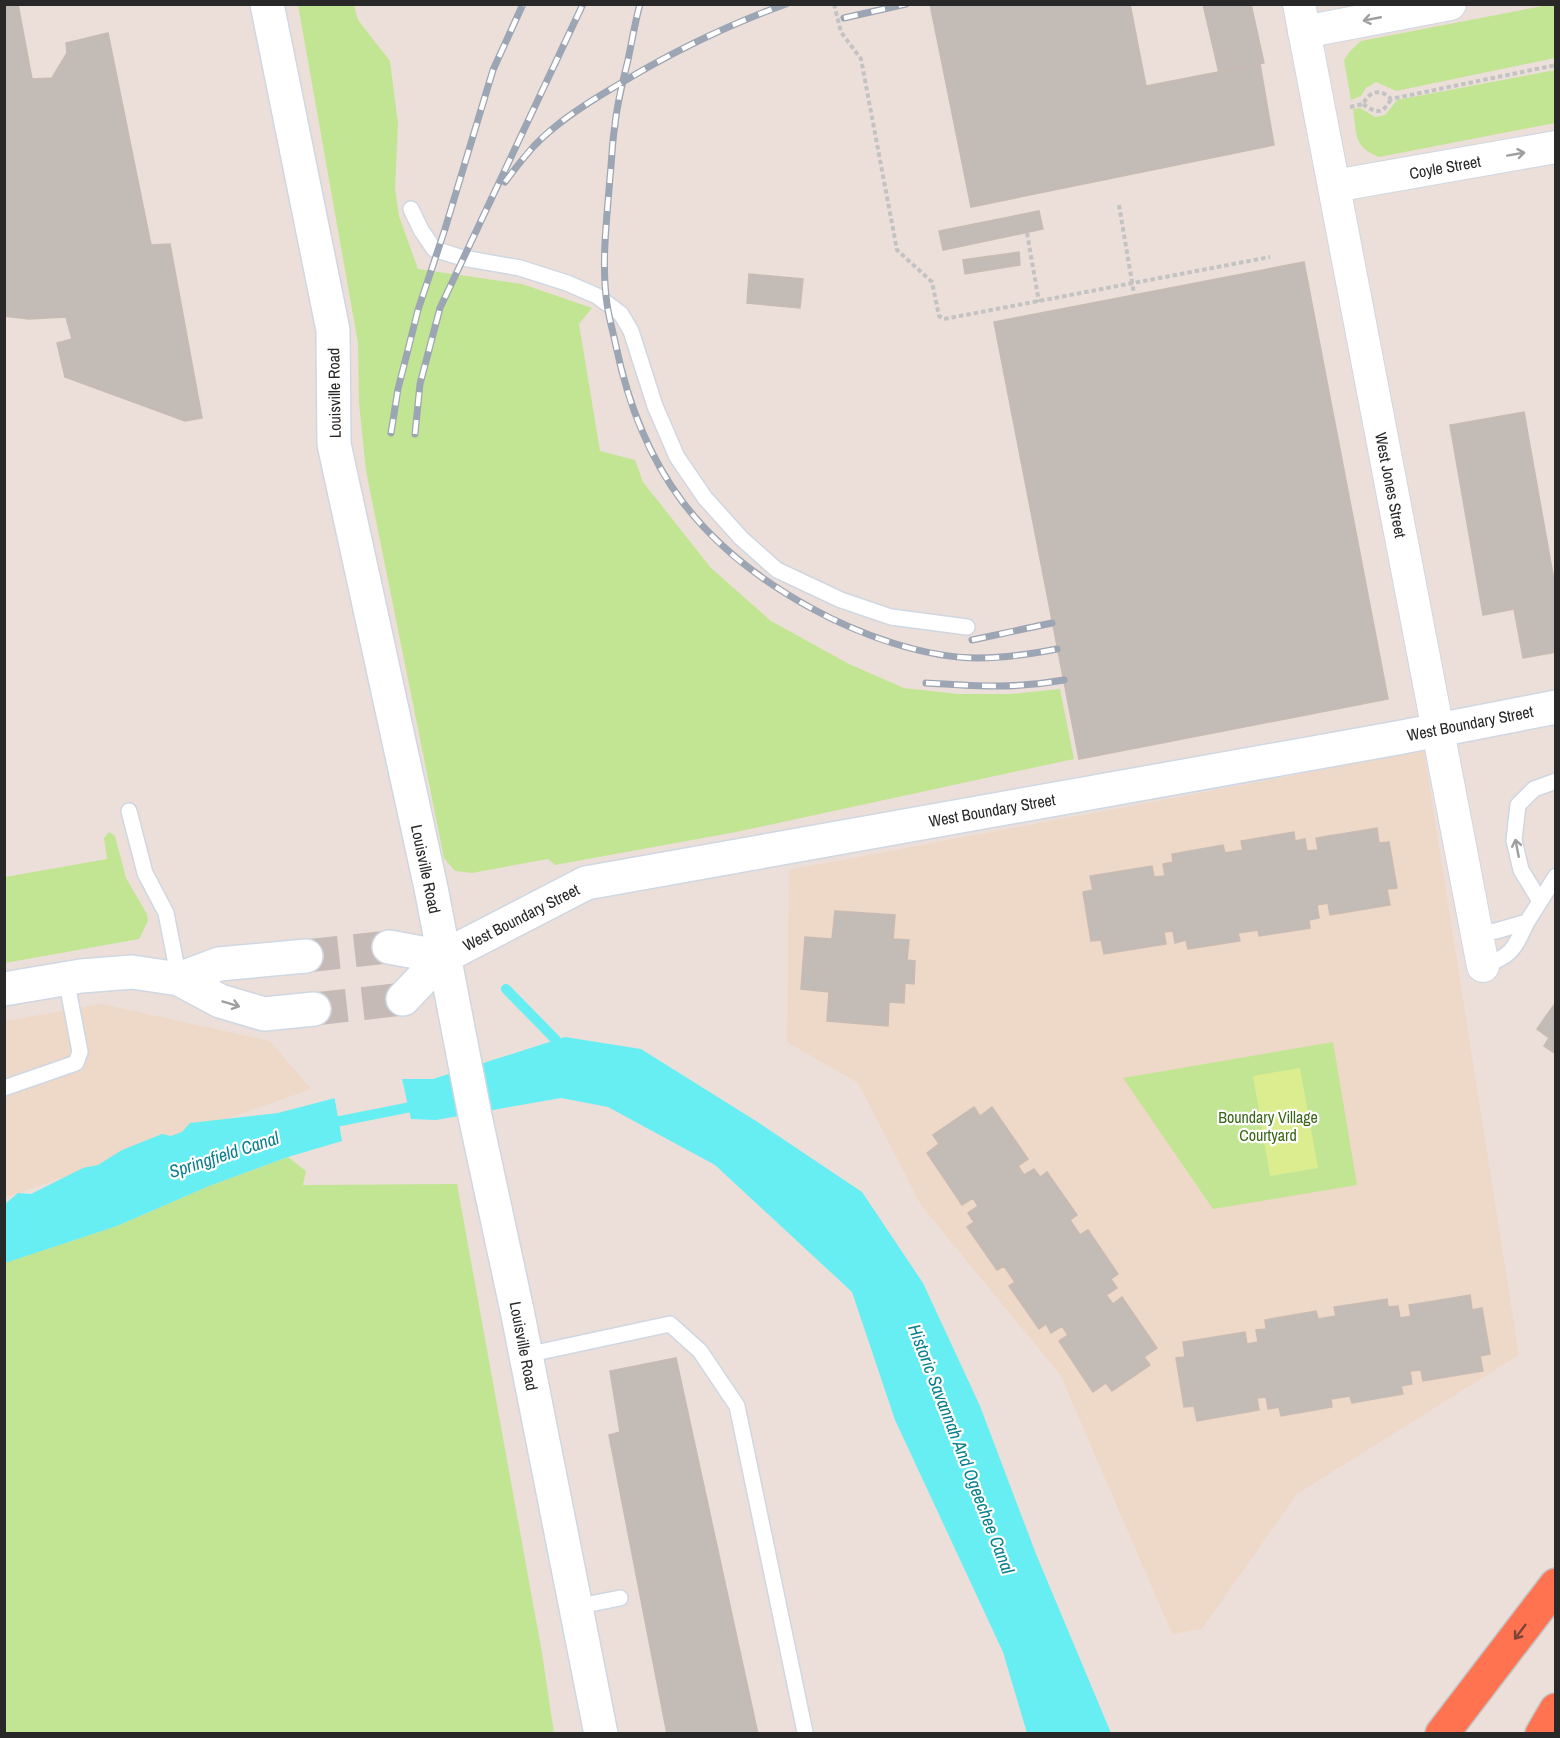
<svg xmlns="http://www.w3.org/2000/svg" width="1560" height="1738" font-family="'Archivo Narrow',sans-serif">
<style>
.education{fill:#eed8c7}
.green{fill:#c2e593}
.pitch{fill:#dbed8e}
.water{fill:#67eef3}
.pier{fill:#ecdfd9}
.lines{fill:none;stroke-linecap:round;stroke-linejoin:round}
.stream{stroke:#67eef3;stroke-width:10}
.building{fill:#c3bbb5;stroke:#c7bbb3;stroke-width:1.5}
.secondary-tunnel{stroke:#c5bab6;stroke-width:33;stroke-dasharray:33 16;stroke-linecap:butt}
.lane-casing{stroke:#ced7e2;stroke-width:18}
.street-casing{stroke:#ced7e2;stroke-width:34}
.secondary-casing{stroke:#ced7e2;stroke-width:36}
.highway-casing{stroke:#c3c3c3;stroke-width:36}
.path{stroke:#c3c3c3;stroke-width:4;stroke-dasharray:4.5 3;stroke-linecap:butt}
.lane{stroke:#fff;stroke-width:15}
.street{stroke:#fff;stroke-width:32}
.secondary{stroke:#fff;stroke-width:33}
.highway{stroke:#ff7351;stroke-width:33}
.rail-casing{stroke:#9ca5b4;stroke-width:7}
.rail{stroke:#fff;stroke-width:4.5;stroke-dasharray:14;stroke-linecap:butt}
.oneway{stroke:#9e9e9e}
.oneway2{stroke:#7e4638}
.labels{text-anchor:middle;stroke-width:4.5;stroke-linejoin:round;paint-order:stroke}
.street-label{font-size:16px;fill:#282828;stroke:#fff}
.park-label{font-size:16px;fill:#3a6717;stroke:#fff}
.water-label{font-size:18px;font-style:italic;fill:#09808e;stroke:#fff}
</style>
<rect width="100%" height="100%" fill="#ecdfd9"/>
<path class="education" d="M 1424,751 L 1519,1355 L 1297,1494 L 1202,1629 L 1172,1634 L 1061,1376 L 921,1205 L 858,1083 L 787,1042 L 789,870 Z
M 102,1004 L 270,1041 L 311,1089 L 5,1198 L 5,1021 Z"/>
<path class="green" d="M 298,5 L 354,5 L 358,20 L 390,61 L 398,124 L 395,188 L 399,216 L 418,269 L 522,284 L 592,308 L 579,324 L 600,451 L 635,460 L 643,482 L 711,568 L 771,621 L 849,664 L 904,688 L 958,694 L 1010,694 L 1060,689 L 1074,759 L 736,832 L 555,865 L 548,859 L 472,873 L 455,871 L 444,858 L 366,471 L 359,403 L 358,343 Z
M 1548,5 L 1555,5 L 1555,58 L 1396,91 L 1376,82 L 1366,88 L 1361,96 L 1351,100 L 1344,60 L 1350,51 L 1361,41 Z
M 1555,70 L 1555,123 L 1379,157 C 1353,147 1357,134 1353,109 L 1360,108 L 1375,117 L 1385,115 L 1397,100 Z
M 109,832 L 115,836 L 126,878 L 147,914 L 148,921 L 139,939 L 5,963 L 5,877 L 107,859 L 104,838 Z
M 1333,1042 L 1357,1185 L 1213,1209 L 1123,1078 Z
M 288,1157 L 306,1171 L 303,1185 L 457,1184 L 542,1653 L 554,1733 L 5,1733 L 4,1263 L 117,1226 L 209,1186 Z"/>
<path class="pitch" d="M 1300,1068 L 1318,1168 L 1270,1176 L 1253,1076 Z"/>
<path class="water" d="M 565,1037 L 641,1049 L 756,1121 L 862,1192 L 923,1283 L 980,1406 L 1036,1554 L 1111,1733 L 1027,1733 L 1003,1652 L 895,1420 L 852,1292 L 715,1165 L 608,1107 L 561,1098 L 436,1120 L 411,1119 L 402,1079 L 433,1079 Z
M 335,1098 L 342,1141 L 288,1157 L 209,1186 L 117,1226 L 5,1263 L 5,1204 L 18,1193 L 31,1194 L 83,1168 L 98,1165 L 122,1150 L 162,1134 L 171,1136 L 182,1132 L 190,1123 L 278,1113 Z"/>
<path class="pier" d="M 401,1076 L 411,1122 L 408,1120 L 399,1079 Z
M 334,1095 L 338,1097 L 345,1141 L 343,1144 Z"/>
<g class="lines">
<path class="stream" d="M 506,989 L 556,1040
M 325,1124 L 421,1105"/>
</g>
<path class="building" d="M 4,4 L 18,4 L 32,79 L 52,78 L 67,53 L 66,43 L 108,33 L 151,245 L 170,244 L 202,418 L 185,421 L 65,377 L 57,343 L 72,339 L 66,317 L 29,319 L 4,316 Z
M 930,4 L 1130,4 L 1146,86 L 1260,64 L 1274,145 L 971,207 Z
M 1203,4 L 1251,4 L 1264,63 L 1219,73 Z
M 1039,211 L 1043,229 L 943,250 L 939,231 Z
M 1019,252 L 1020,265 L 965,274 L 963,260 Z
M 1304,262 L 1388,699 L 1079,759 L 994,322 Z
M 749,274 L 803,279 L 800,308 L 747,303 Z
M 1524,412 L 1553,575 L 1556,575 L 1556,652 L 1523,658 L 1514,609 L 1483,615 L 1450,425 Z
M 1377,828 L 1379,843 L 1389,842 L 1397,888 L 1387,889 L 1390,905 L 1330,915 L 1328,903 L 1323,904 L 1317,905 L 1319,918 L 1309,920 L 1310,928 L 1259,936 L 1258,930 L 1238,933 L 1240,941 L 1188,949 L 1186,940 L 1175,943 L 1173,931 L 1164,932 L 1166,944 L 1104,954 L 1101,940 L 1091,941 L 1083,892 L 1093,890 L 1090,876 L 1152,866 L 1154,877 L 1165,876 L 1163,864 L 1173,862 L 1172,854 L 1223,845 L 1225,853 L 1243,850 L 1241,841 L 1294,832 L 1295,841 L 1305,839 L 1307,851 L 1318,850 L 1316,838 Z
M 835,911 L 895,915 L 893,939 L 909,940 L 907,960 L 915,961 L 914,984 L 905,983 L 904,1003 L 889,1002 L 888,1026 L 827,1021 L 829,992 L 801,989 L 805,937 L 832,939 Z
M 1556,1002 L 1556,1054 L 1544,1046 L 1549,1038 L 1537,1029 Z
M 974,1107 L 980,1116 L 992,1107 L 1028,1159 L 1018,1166 L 1024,1175 L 1034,1169 L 1040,1177 L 1047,1172 L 1077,1215 L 1070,1220 L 1080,1235 L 1088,1230 L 1118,1274 L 1111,1279 L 1117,1288 L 1106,1295 L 1113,1304 L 1122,1297 L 1157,1348 L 1144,1357 L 1150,1365 L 1112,1391 L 1106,1383 L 1093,1392 L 1059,1341 L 1068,1335 L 1062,1326 L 1051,1333 L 1046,1324 L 1039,1329 L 1009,1286 L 1015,1282 L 1004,1266 L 997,1270 L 967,1227 L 974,1222 L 968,1213 L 978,1206 L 973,1198 L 962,1205 L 927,1153 L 939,1144 L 933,1135 Z
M 1470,1295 L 1472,1310 L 1482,1308 L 1490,1354 L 1480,1356 L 1483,1371 L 1423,1381 L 1421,1370 L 1410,1371 L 1412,1384 L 1401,1386 L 1403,1394 L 1352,1403 L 1350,1396 L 1331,1399 L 1332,1407 L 1281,1416 L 1279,1407 L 1268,1409 L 1266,1397 L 1257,1398 L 1259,1410 L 1197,1421 L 1194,1406 L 1184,1407 L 1176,1358 L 1185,1357 L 1183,1342 L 1245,1332 L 1247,1344 L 1258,1342 L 1256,1330 L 1266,1329 L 1265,1320 L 1316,1311 L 1318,1319 L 1336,1316 L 1334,1307 L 1387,1299 L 1388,1307 L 1398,1306 L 1400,1318 L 1411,1316 L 1409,1305 Z
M 676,1358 L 758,1734 L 667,1734 L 609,1435 L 620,1432 L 610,1371 Z"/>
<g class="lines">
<path class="secondary-tunnel" d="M 306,956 L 389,947
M 314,1009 L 403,999"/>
<g class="lane-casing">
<path id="lane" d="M 411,209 L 421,230 L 434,249 L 463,258 L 520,268 L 567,283 L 597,296 L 621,314 L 631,331 L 655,406 L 677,457 L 705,498 L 741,538 L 777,570 L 841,600 L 891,617 L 967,627
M 129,811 L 145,873 L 166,913 L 179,979
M 1540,901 L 1521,870 L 1514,840 L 1518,805 L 1534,789 L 1556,781
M 1527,922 L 1556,876
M 1476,932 L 1496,931 L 1527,922 C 1514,949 1512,956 1483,966
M 4,1088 L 76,1063 L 80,1052 L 66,978
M 526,1355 L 670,1324 L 700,1351 L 737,1406 L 805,1732
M 575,1607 L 620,1598"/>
</g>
<g class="street-casing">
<path id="street" d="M 1299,4 L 1483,966
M 1304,32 L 1450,4
M 1334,186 L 1556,147"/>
</g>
<g class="secondary-casing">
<path id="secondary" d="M 267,4 L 333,330 L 334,444 L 431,888 L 475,1116 L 518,1315 L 601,1734
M 389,947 L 443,957
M 179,979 L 219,964 L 306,956
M 4,989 L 81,976 L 132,972 L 179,979 L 220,1001 L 264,1014 L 314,1009
M 403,999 L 443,957 L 586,883 L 1397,738 L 1556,707"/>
</g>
<g class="highway-casing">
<path id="highway" d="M 1442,1734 L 1556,1585
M 1542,1734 L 1556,1710"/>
</g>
<path class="path" d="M 834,4 L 841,32 L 861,59 L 897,250 L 932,282 L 939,316 L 944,319 L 1270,257
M 1363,104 C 1377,114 1383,114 1391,99
M 1350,107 L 1363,104 C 1370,91 1380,88 1391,99 L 1556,65
M 1119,205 L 1134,294
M 1027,233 L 1039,302"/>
<use href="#lane" class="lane"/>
<use href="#street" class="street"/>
<use href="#secondary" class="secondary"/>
<use href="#highway" class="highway"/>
<g class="rail-casing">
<path id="rail" d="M 640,4 C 635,22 632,41 628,60 C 623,81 617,103 615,125 C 612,142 612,159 610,177 C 607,218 601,262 607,304 C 609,318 613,332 616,346 C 642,470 700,547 811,608 C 858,634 924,658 978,658 C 1005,658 1031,654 1057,649
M 844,18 L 906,4
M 505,182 C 514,170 524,157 534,146 C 557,122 587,103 616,86 C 670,53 725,26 786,4
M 391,433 L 398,389 L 418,310 L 445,229 L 493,70 L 523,4
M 415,434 L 420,384 L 440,308 L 583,4
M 972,640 L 1052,623
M 926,683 C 976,686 1014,689 1064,680"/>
</g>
<use href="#rail" class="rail"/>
</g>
<defs><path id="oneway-shaft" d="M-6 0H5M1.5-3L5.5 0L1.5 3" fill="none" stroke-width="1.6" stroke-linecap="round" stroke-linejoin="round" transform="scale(1.5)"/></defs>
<g class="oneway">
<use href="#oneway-shaft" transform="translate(1372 19) rotate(169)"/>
<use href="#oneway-shaft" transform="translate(1516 154) rotate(-10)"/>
<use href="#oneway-shaft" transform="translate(1517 848) rotate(-101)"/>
<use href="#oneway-shaft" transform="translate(231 1004) rotate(17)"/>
</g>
<use class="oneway2" href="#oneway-shaft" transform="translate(1520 1632) rotate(127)"/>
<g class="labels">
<g class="street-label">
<text transform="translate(1445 167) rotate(-10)" y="6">Coyle Street</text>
<text transform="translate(334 393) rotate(-91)" y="6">Louisville Road</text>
<text transform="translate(1391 485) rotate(79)" y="6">West Jones Street</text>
<text transform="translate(1470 723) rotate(-11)" y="6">West Boundary Street</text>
<text transform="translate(992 810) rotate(-10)" y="6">West Boundary Street</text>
<text transform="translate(426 869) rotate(78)" y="6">Louisville Road</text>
<text transform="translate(521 917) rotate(-27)" y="6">West Boundary Street</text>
<text transform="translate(524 1346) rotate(79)" y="6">Louisville Road</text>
</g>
<g class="park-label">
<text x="1268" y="1123">Boundary Village<tspan x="1268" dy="18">Courtyard</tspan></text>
</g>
<g class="water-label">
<text transform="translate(224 1155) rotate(-18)" y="6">Springfield Canal</text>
<text transform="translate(961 1449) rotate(69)" y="6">Historic Savannah And Ogeechee Canal</text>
</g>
</g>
<rect width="1560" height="1738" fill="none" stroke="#282828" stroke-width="12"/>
</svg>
